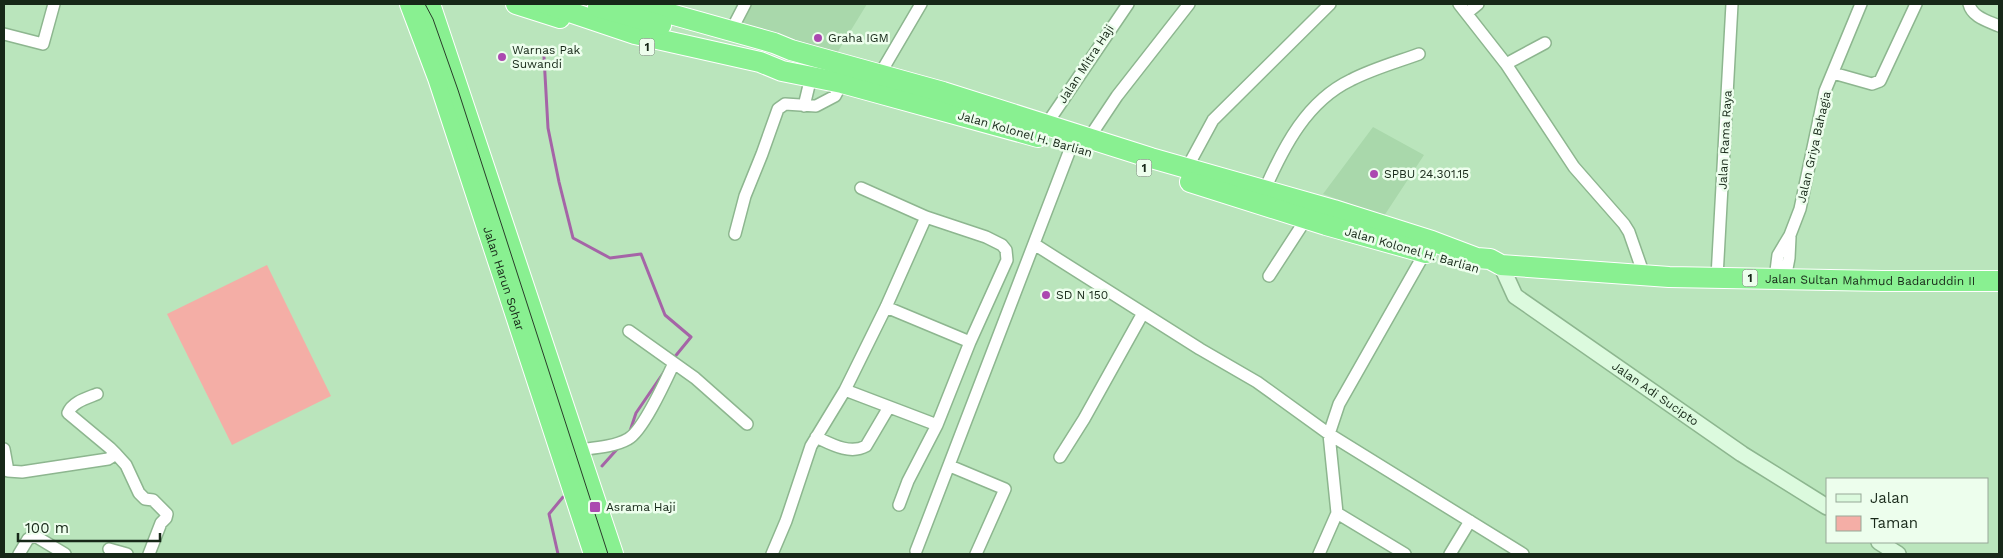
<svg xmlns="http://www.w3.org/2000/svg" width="2003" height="558" font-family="'Work Sans',sans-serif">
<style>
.built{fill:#a9d8ab}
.green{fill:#f4aea6}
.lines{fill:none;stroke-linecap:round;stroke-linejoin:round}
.stream{stroke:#a564a7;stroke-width:3}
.street-casing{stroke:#8db68f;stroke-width:14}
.secondary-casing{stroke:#8db68f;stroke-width:18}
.highway-casing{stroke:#fff;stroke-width:22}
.street{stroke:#fff;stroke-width:11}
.secondary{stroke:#dcfade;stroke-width:15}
.highway{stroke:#89f091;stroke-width:20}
.tram{stroke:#293c2a;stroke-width:1}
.poi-dot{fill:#ab49b0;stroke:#edfeed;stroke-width:2}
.labels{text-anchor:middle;stroke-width:5;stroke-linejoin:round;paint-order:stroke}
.shield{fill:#edfeed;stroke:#576858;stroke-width:1}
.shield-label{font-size:11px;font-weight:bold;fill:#172818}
.poi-label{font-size:12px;fill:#172818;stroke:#edfeed;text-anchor:start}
.street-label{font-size:12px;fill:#172818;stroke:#edfeed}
</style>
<rect width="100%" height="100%" fill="#bae5bc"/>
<path class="built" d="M 752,4 L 867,4 L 837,53 L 743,23 Z
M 1373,127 L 1424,155 L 1384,216 L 1323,194 Z"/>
<path class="green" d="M 267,265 L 331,396 L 232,445 L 167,314 Z"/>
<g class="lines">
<path class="stream" d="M 544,57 L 548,128 L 559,182 L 573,238 L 610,258 L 641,254 L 665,315 L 691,337 L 673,359
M 629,434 L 636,413 L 664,372
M 602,466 L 619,447
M 558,554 L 549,514 L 563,497"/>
<g class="street-casing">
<path id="street" d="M 1459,4 L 1506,64 L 1574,167 L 1624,224 L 1629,232 L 1644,275
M 1969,4 C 1972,17 1988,21 1999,26
M 1467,13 L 1478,4
M 731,31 L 745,4
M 4,34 L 43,44 L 54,4
M 1506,64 L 1545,43
M 1833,73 L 1872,84 L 1880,81 L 1916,4
M 880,74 L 921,4
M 804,106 L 811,77
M 1046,125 L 1128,4
M 1089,138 L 1117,96 L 1189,4
M 1187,168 L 1213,120 L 1330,4
M 861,188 L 926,217 L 986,237 L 1002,245 L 1006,250 L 1007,260 L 970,342 L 937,425 L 845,390 L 886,307 L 926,217
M 1265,189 C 1284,146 1307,101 1351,80 C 1372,69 1397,62 1419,54
M 735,234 L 745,196 L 762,154 L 778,109 L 785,104 L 816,106 L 835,96 L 842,83
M 1034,244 L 1200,349 L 1257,382 L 1329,434 L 1523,554
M 1269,276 L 1306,219
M 1717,277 L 1732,4
M 1775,279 L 1778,255 L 1790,235 L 1800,209 L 1825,91 L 1861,4
M 1785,279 L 1789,258 L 1790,237
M 886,307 L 970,342
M 629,331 L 695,378 L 747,424
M 816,437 C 831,444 850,455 866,446 L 889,407
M 4,449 L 8,471 L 22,472 L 108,459 L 116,454 L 110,448 L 68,413 C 72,402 87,398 97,394
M 578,450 C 594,448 614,447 628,439 C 643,431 666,380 674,363
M 116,454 L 126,465 L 139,493 L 145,499 L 153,500 L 167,514 L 166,518 L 161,523 L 149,554
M 1060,457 L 1084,419 L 1143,313
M 950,466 L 1005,489 L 976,554
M 899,505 L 908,481 L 937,425
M 1337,513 L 1405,554
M 109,549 L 127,554
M 916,551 L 1071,147
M 19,554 L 28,539 L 35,536 L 65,554
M 772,554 L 786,521 L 811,446 L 845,390
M 1319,554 L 1337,513 L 1329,434 L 1339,404 L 1427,249
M 1450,554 L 1470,521"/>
</g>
<g class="secondary-casing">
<g id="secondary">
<path id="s1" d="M 1501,265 L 1515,296 L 1742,454 L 1827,507"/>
<path d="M 1879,542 L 1898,554"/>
</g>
</g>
<g class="highway-casing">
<g id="highway">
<path id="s2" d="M 410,4 L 438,78 L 594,554"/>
<path d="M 430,4 L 613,554"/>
<path d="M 516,4 L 560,18"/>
<path d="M 546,4 L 635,34 L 760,62 L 782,71 L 842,83 L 1038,137"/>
<path id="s3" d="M 635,4 L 774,43 L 791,50 L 943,92 L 1151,158 L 1334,210 L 1432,241 L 1477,258 L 1490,259 L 1501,265 L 1669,277 L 1882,281 L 1999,281"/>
<path d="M 598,7 L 661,25"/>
<path d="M 1190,182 L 1326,225 L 1426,253"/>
</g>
</g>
<use href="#street" class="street"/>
<use href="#secondary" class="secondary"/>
<use href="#highway" class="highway"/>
<path class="tram" d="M 425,4 L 433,19 L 458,90 L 608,554"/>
</g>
<g class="poi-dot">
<circle cx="818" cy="38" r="5"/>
<circle cx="502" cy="57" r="5"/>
<circle cx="1374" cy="174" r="5"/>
<circle cx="1046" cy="295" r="5"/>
<rect x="589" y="501" width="12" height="12" rx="2.5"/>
</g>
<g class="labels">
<g class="shield">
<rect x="639.5" y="38.5" width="15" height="17" rx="4"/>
<rect x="1136.5" y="159.5" width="15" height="17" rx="4"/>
<rect x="1742.5" y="269.5" width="15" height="17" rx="4"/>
</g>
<g class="shield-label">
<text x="647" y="51">1</text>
<text x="1144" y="172">1</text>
<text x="1750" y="282">1</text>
</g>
<g class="poi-label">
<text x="828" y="42">Graha IGM</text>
<text x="512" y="54">Warnas Pak<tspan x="512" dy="14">Suwandi</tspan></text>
<text x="1384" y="178">SPBU 24.301.15</text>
<text x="1056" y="299">SD N 150</text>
<text x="606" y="511">Asrama Haji</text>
</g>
<g class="street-label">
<text transform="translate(1086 64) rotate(-57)" y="4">Jalan Mitra Haji</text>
<text transform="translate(1025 134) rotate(16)" y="4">Jalan Kolonel H. Barlian</text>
<text transform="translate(1725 140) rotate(-87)" y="4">Jalan Rama Raya</text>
<text transform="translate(1814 147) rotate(-77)" y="4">Jalan Griya Bahagia</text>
<text transform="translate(1412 250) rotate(16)" y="4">Jalan Kolonel H. Barlian</text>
<text dy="4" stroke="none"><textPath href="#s2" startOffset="290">Jalan Harun Sohar</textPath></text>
<text dy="4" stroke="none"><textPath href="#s3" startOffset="1275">Jalan Sultan Mahmud Badaruddin II</textPath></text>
<text dy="4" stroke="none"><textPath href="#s1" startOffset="205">Jalan Adi Sucipto</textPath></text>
</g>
</g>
<rect width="2003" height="558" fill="none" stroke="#172818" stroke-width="10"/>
<rect x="1826" y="478" width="162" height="65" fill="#edfeed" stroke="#97a898"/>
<rect x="1836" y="494" width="25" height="8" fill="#dcfade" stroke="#97a898"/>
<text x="1870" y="503" font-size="15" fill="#172818">Jalan</text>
<rect x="1836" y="516" width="25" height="15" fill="#f4aea6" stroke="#97a898"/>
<text x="1870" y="528" font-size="15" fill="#172818">Taman</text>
<path d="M18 533v8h142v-8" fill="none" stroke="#172818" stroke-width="2.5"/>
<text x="25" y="533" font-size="15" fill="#172818" stroke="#edfeed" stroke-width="4" paint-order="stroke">100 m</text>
</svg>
